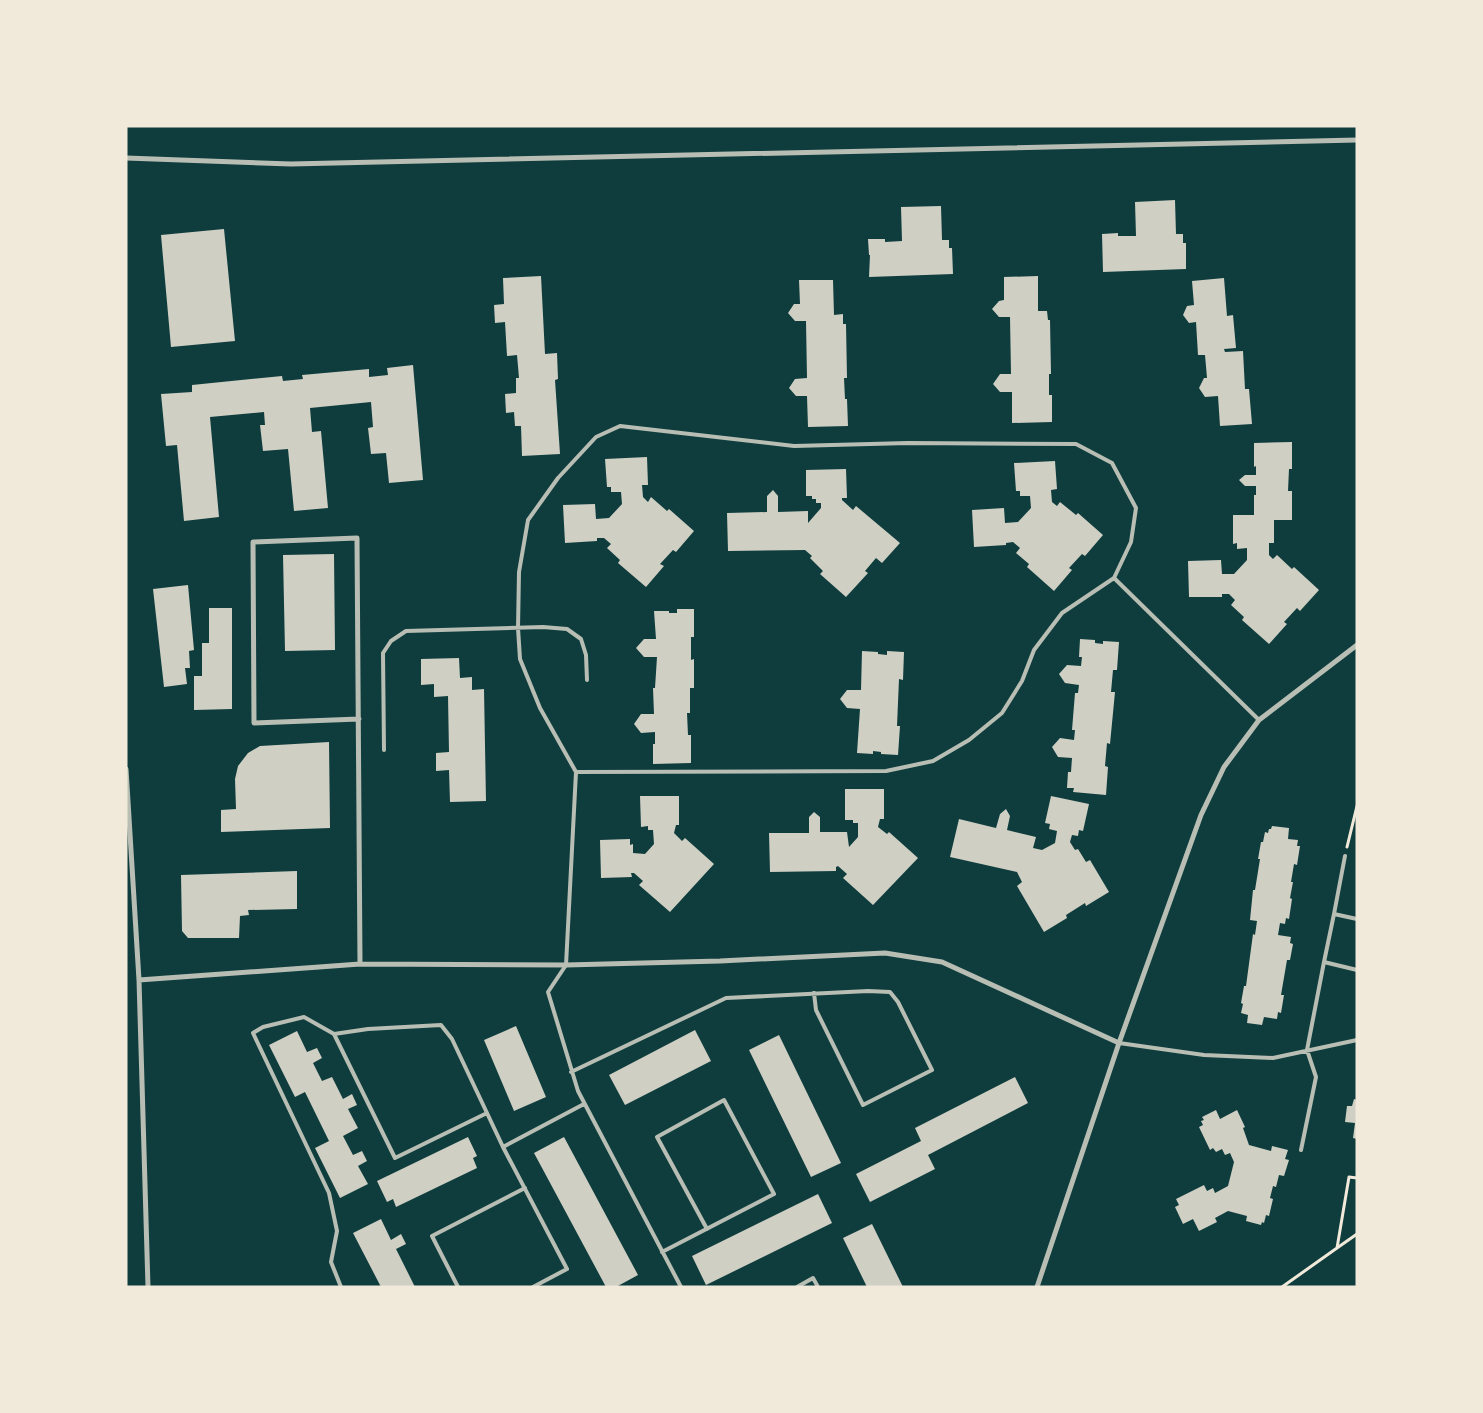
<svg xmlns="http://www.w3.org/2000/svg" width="1483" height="1413" font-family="Montserrat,sans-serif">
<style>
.building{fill:#cfcfc3}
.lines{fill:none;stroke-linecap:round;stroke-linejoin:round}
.path{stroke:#f1e9da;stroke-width:3}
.service{stroke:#b8beb3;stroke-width:4}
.minor{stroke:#b8beb3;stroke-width:5}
</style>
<rect width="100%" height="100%" fill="#0f3d3e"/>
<path class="building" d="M 1175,200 L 1176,234 L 1183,234 L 1183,243 L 1186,243 L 1186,269 L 1103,272 L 1102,234 L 1118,233 L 1118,236 L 1136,236 L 1135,202 Z
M 941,206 L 942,240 L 949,240 L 949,248 L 952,248 L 953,274 L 869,277 L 870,255 L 869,255 L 868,239 L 885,239 L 885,242 L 902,241 L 901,207 Z
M 224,229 L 235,341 L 171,347 L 161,235 Z
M 541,276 L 545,354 L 557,353 L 558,379 L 555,380 L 560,454 L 522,456 L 521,426 L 515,426 L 514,412 L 506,413 L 505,394 L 516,393 L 516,378 L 519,378 L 517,355 L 507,356 L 505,322 L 495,323 L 494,305 L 504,304 L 503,278 Z
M 1038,276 L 1038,311 L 1047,311 L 1048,320 L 1050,320 L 1051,374 L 1049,374 L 1049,395 L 1052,395 L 1052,422 L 1012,423 L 1012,392 L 1000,392 L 993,384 L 1000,374 L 1011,374 L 1010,317 L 999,317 L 992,309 L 999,301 L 1004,300 L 1004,277 Z
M 1224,278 L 1227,316 L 1233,315 L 1236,348 L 1224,349 L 1225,352 L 1243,351 L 1245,389 L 1249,389 L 1252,424 L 1220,426 L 1218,396 L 1205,397 L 1199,388 L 1204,378 L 1207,378 L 1205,355 L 1198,355 L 1196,322 L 1189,323 L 1183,315 L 1187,306 L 1194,305 L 1192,281 Z
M 799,280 L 833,280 L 834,315 L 843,314 L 843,324 L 846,324 L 847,378 L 844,378 L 845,399 L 847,399 L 848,426 L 808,427 L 807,396 L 796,396 L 789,388 L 795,379 L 807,378 L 806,321 L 795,321 L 788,313 L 794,304 L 800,304 Z
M 413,365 L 423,480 L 389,483 L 386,453 L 371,454 L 368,428 L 373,427 L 371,402 L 310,408 L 312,432 L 321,431 L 328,508 L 294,511 L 288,449 L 263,451 L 260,425 L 265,425 L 264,412 L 210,417 L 219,517 L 184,521 L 177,445 L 166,446 L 161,394 L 192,392 L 192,385 L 282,376 L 283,381 L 303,379 L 302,375 L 369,369 L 369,377 L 388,375 L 387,368 Z
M 1292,442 L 1292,469 L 1289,469 L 1288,491 L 1292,491 L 1292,520 L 1274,520 L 1274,543 L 1269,543 L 1269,555 L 1273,559 L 1277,555 L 1292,569 L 1294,567 L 1319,590 L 1300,611 L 1297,608 L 1284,622 L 1287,624 L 1269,644 L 1242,620 L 1244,617 L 1231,605 L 1235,600 L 1229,594 L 1222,594 L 1222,597 L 1189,597 L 1188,561 L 1221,560 L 1222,574 L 1234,574 L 1247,560 L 1247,548 L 1237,549 L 1237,543 L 1233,544 L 1233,515 L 1254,515 L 1254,495 L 1256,495 L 1256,486 L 1245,486 L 1239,480 L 1245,475 L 1256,475 L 1256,466 L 1254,467 L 1254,443 Z
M 647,457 L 648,485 L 642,485 L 643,497 L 648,502 L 651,497 L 667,511 L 669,509 L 694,531 L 676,552 L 673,550 L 660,564 L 664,566 L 646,587 L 618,563 L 620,560 L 607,548 L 611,544 L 604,538 L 597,538 L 597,541 L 565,543 L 563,505 L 595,504 L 596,519 L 609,518 L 622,504 L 621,492 L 611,492 L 611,487 L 607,487 L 605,459 Z
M 1055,461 L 1057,489 L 1051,490 L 1052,502 L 1057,506 L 1060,502 L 1076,515 L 1078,513 L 1103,535 L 1085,556 L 1082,554 L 1069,568 L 1072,570 L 1054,591 L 1027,567 L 1029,564 L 1016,553 L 1020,548 L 1013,542 L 1006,543 L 1006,545 L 974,547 L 972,510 L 1004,508 L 1005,523 L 1018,522 L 1031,508 L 1030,496 L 1020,496 L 1020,491 L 1016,491 L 1014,463 Z
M 846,469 L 847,498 L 842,498 L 842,500 L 853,510 L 856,506 L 900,543 L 882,563 L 876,558 L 865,571 L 868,573 L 846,597 L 820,574 L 823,571 L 810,558 L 812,556 L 805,550 L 728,551 L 727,513 L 767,512 L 767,496 L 773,490 L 778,496 L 778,512 L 808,511 L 808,523 L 821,508 L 821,503 L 816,503 L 816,499 L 812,499 L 812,496 L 806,496 L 806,470 Z
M 334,554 L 335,650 L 285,651 L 283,555 Z
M 188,585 L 194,650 L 189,651 L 190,668 L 185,668 L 187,684 L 164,687 L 153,589 Z
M 209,608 L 232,608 L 232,709 L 194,710 L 194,676 L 202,676 L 202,643 L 209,643 Z
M 677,609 L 694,609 L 694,637 L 691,637 L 691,660 L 694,659 L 694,688 L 690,688 L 690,713 L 687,713 L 688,735 L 691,735 L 691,763 L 653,764 L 653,744 L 655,744 L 655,732 L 641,733 L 634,724 L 641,714 L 654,714 L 653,688 L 655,688 L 657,657 L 644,657 L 636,648 L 644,639 L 656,639 L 654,611 L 669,611 L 669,613 L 677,613 Z
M 1080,639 L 1095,640 L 1095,643 L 1103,644 L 1103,641 L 1119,642 L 1117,670 L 1113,670 L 1111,692 L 1115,692 L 1110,744 L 1107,743 L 1105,766 L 1108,767 L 1106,795 L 1073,792 L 1074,788 L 1067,788 L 1068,772 L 1071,772 L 1072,758 L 1058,757 L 1052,747 L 1060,738 L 1074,740 L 1075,730 L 1072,730 L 1075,693 L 1078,693 L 1079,685 L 1065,683 L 1059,674 L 1067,665 L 1081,666 L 1082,657 L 1079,657 Z
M 862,651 L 878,652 L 878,654 L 887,655 L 887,651 L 904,652 L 903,680 L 899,679 L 897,726 L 900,726 L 898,755 L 881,754 L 881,752 L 873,751 L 873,754 L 857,753 L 860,709 L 847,708 L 840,699 L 847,690 L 861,690 Z
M 459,658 L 460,678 L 472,677 L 472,690 L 484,689 L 486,801 L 450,802 L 449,770 L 436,771 L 436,753 L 449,752 L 448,696 L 434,697 L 434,684 L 421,685 L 421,659 Z
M 329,742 L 330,828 L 221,832 L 221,810 L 236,809 L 235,779 L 238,766 L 248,753 L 260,746 Z
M 845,789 L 884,789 L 884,819 L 880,819 L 878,827 L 887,834 L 889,832 L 918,858 L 873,905 L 843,878 L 847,874 L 838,866 L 836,867 L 836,871 L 770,872 L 769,833 L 809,833 L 809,817 L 814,812 L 820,817 L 820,832 L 847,832 L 849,847 L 858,837 L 858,823 L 853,823 L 853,820 L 845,820 Z
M 640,796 L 679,796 L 679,825 L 676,825 L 674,833 L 682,841 L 685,838 L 714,864 L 670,912 L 639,885 L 643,881 L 634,873 L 631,873 L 632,877 L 601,878 L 600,840 L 630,839 L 630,845 L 633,844 L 633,853 L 645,854 L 654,844 L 653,830 L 648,830 L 648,826 L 641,827 Z
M 1051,796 L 1089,804 L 1083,831 L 1079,830 L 1078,836 L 1072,835 L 1070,842 L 1075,850 L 1078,849 L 1086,862 L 1090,860 L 1109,892 L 1086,906 L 1085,903 L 1066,915 L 1067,918 L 1044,932 L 1017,886 L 1022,882 L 1017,872 L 950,857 L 959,819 L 996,828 L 1000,814 L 1006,809 L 1010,816 L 1007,830 L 1036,837 L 1033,848 L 1042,850 L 1055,843 L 1057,831 L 1049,829 L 1050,824 L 1045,823 Z
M 1272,826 L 1289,828 L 1288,839 L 1298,840 L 1297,846 L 1300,846 L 1297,865 L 1294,864 L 1291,882 L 1293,882 L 1290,898 L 1292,899 L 1289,919 L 1286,918 L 1285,924 L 1280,923 L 1278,935 L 1291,937 L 1290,943 L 1293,944 L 1290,960 L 1287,960 L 1281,995 L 1284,995 L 1281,1013 L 1278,1012 L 1277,1019 L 1264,1017 L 1262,1025 L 1247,1023 L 1248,1015 L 1241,1013 L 1243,1004 L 1241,1003 L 1244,986 L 1246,986 L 1253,934 L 1255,935 L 1257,921 L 1250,920 L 1253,890 L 1255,890 L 1260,859 L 1258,859 L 1261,842 L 1263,842 L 1265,832 L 1268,833 L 1269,829 L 1271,829 Z
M 297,871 L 297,909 L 248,910 L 249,915 L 240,916 L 239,938 L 188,938 L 182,931 L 181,875 Z
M 516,1026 L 546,1097 L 514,1111 L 484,1040 Z
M 695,1030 L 711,1061 L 625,1105 L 609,1075 Z
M 297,1031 L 307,1052 L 317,1048 L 322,1058 L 313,1063 L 322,1081 L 332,1077 L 343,1099 L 352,1094 L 357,1105 L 348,1109 L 358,1128 L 343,1136 L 353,1155 L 362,1151 L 367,1161 L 358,1166 L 368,1184 L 340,1198 L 315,1148 L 329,1141 L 305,1092 L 295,1097 L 269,1045 Z
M 779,1035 L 841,1163 L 811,1177 L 749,1050 Z
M 1015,1077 L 1028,1103 L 928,1155 L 935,1169 L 870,1202 L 856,1174 L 921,1141 L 915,1128 Z
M 1354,1099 L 1357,1100 L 1357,1139 L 1353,1138 L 1355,1123 L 1345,1122 L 1347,1106 L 1352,1106 Z
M 1216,1110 L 1220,1119 L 1237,1110 L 1245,1127 L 1243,1128 L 1249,1145 L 1271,1151 L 1272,1146 L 1288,1150 L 1285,1159 L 1289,1160 L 1284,1176 L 1279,1175 L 1276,1187 L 1273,1186 L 1270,1198 L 1273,1199 L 1269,1216 L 1266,1215 L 1264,1223 L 1262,1222 L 1261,1225 L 1246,1221 L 1247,1216 L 1228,1211 L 1215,1218 L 1217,1222 L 1199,1231 L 1193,1219 L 1183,1224 L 1175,1207 L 1179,1205 L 1176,1199 L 1204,1185 L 1207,1191 L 1213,1188 L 1215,1193 L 1228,1186 L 1234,1162 L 1230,1153 L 1225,1155 L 1222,1149 L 1216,1152 L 1213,1148 L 1210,1150 L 1199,1127 L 1203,1125 L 1201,1121 L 1204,1120 L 1202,1117 Z
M 468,1137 L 477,1156 L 473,1158 L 477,1168 L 396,1207 L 393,1199 L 387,1202 L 377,1181 Z
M 564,1137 L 638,1275 L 616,1287 L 606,1287 L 534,1153 Z
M 818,1194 L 832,1223 L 706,1285 L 692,1256 Z
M 381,1219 L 391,1240 L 401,1234 L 406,1244 L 396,1249 L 415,1287 L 381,1287 L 353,1233 Z
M 872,1224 L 903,1287 L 867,1287 L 843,1238 Z"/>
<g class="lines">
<path class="path" d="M 1347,847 L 1357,806
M 1337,1248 L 1357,1234
M 1282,1287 L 1337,1248 L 1349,1177 L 1357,1178"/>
<path class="service" d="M 1114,578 L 1259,720
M 384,750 L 383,653 L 391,641 L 406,631 L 543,627 L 567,629 L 581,639 L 586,655 L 587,680
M 576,772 L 886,771 L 933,761 L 969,740 L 1002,713 L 1022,681 L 1034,650 L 1062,613 L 1114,578 L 1131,542 L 1136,508 L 1112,463 L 1076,444 L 908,443 L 794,446 L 620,426 L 596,437 L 558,478 L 528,520 L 519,572 L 518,628 L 520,659 L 540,708 L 576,772 L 566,965 L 548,992 L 578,1091 L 681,1287
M 1334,914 L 1345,856
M 1357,919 L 1334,914 L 1324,962 L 1357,970
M 334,1034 L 368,1029 L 441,1025 L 452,1039 L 487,1113
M 1119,1043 L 1204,1055 L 1273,1058 L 1357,1040
M 571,1072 L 726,998 L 868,991 L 890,992 L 898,1002 L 932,1070 L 863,1105 L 816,1010 L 814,993
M 1301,1150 L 1316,1077 L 1307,1050 L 1324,962
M 662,1252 L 774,1194 L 724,1100 L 657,1137 L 707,1229
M 341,1287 L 331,1262 L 337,1231 L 329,1193 L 253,1033 L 263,1027 L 304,1017 L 334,1034 L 395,1158 L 487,1113 L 503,1147
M 458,1287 L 432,1236 L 525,1188
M 533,1287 L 567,1269 L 503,1147 L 584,1104
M 797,1287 L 813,1278 L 818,1287"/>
<path class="minor" d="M 126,158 L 291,164 L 1357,140
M 359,719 L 254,723 L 253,542 L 357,538 L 360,964
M 126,769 L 139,980 L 148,1287
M 139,980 L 360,964 L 566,965 L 720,961 L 885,953 L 942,962 L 1119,1043
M 1037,1287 L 1119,1043 L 1201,815 L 1224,767 L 1259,720 L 1357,645"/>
</g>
<rect width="1483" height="1413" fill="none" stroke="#f1e9da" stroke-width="255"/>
</svg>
